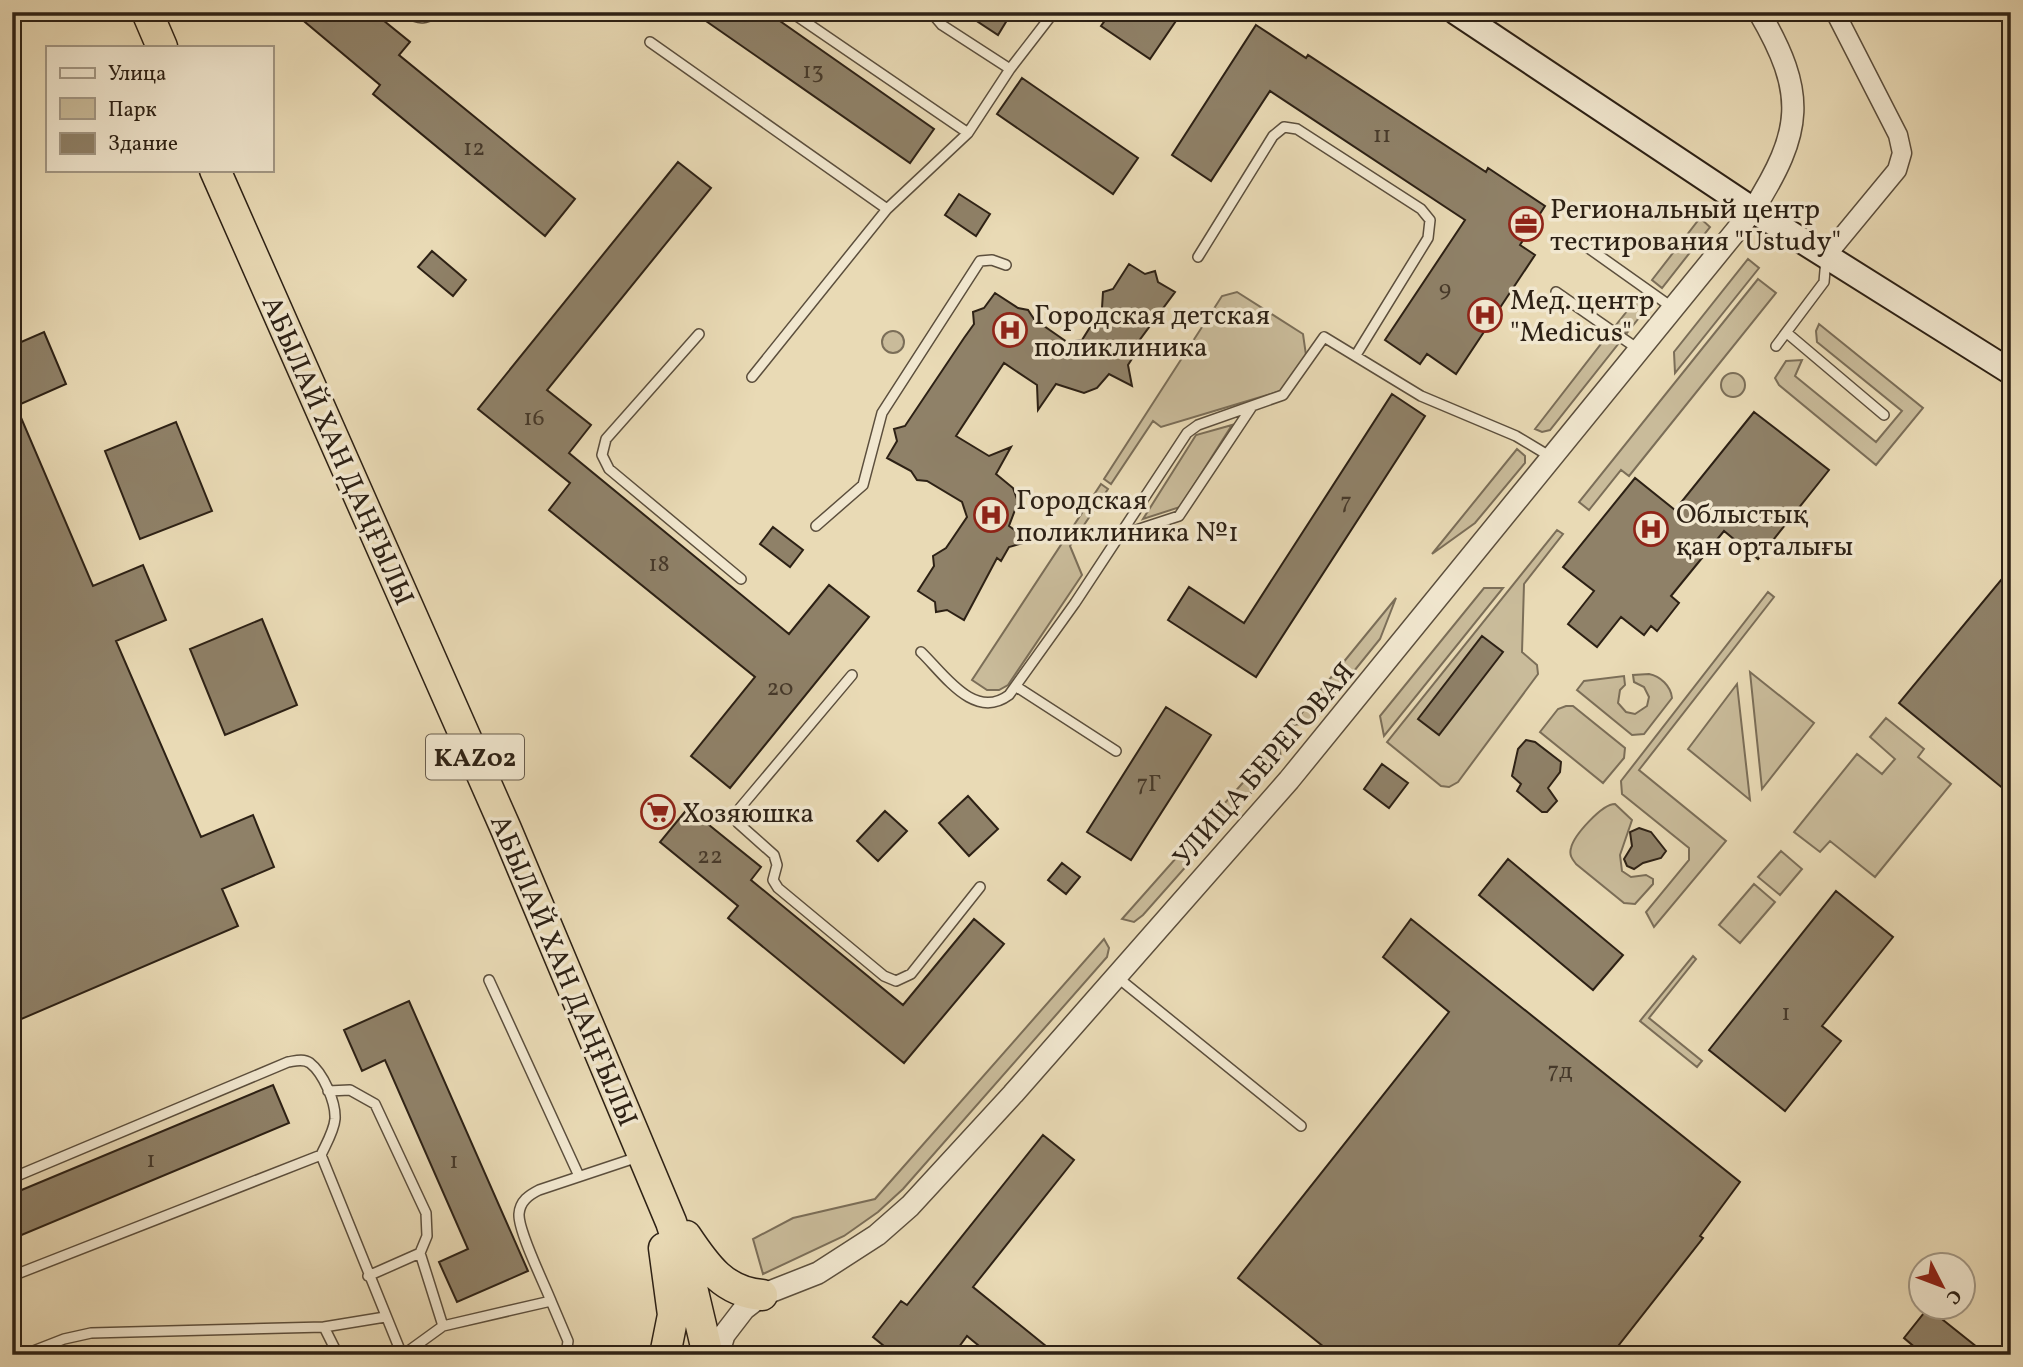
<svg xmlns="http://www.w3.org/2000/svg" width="2023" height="1367" font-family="Vollkorn,serif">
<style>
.green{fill:#c9bb9a;stroke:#7b6e58;stroke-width:2}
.building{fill:#8f8168;stroke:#2d2115;stroke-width:2}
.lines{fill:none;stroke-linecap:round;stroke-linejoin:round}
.service-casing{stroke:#5c4f3d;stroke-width:12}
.minor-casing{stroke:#5c4f3d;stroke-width:21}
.tertiary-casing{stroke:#5c4f3d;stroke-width:24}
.secondary-casing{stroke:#2d2115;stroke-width:28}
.trunk-casing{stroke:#2d2115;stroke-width:33}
.service{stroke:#f1e7cf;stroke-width:9}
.minor{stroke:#f1e7cf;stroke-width:18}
.tertiary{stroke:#f1e7cf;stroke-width:21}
.secondary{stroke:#f1e7cf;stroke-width:24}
.trunk{stroke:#e9dab5;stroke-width:30}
.labels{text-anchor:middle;stroke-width:7;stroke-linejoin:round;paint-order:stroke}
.number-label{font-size:24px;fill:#46392a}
.shield{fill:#f1e7cf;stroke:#685c4d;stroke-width:2}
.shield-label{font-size:26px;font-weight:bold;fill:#2d2115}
.poi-label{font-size:28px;fill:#2d2115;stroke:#f1e7cf;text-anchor:start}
.street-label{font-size:28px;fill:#2d2115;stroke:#f1e7cf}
</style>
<rect width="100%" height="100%" fill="#e9dab5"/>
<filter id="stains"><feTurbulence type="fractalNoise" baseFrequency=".00286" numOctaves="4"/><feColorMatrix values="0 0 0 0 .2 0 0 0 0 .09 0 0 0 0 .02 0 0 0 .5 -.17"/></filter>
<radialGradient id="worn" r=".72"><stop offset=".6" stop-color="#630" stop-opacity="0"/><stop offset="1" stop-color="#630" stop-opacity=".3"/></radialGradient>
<path class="green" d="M 1700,218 L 1710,227 L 1662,288 L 1652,280 Z
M 1748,259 L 1759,268 L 1675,373 L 1674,352 Z
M 1758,279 L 1776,293 L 1629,476 L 1621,470 L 1589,510 L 1579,502 Z
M 1237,292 L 1303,334 L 1306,355 L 1284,390 L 1161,427 L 1153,421 L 1111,484 L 1104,479 L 1222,296 Z
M 1639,296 L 1650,304 L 1627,333 L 1616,325 Z
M 1819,324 L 1923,408 L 1876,465 L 1779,385 L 1775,378 L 1786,361 L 1802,360 L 1795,376 L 1876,442 L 1902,411 L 1817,342 L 1816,331 Z
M882 342a11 11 0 1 1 22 0a11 11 0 1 1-22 0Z
M 1608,335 L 1619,343 L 1550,430 L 1542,432 L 1535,429 Z
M1721 385a12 12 0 1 1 24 0a12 12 0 1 1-24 0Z
M 1232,425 L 1180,507 L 1143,519 L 1196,435 Z
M 1517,449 L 1525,456 L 1525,463 L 1475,523 L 1432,554 Z
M 1101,484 L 1108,489 L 1070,546 L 1082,575 L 1008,685 L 999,690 L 987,690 L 972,680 Z
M 1557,530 L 1563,534 L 1524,584 L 1522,652 L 1537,665 L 1538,674 L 1458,782 L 1449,787 L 1441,786 L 1387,742 Z
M 1484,588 L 1503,588 L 1384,736 L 1380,716 Z
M 1768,592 L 1774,597 L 1639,770 L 1726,841 L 1654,927 L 1646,912 L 1689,860 L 1689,848 L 1622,794 L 1621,781 Z
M 1396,598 L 1380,639 L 1312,723 L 1292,725 Z
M 1750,672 L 1814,723 L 1762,789 Z
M 1649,674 C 1660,676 1671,686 1672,698 L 1644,734 L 1632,735 L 1577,690 L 1584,681 L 1624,676 L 1625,685 L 1620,690 L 1618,703 L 1626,712 L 1635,714 L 1647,706 L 1649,697 L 1644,687 L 1634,682 L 1633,675 Z
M 1737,684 L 1750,800 L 1688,749 Z
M 1566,706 L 1573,706 L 1625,748 L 1624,758 L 1603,783 L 1540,732 L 1558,709 Z
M 1886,718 L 1924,749 L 1918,757 L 1951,784 L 1875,877 L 1830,841 L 1820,852 L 1794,832 L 1857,754 L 1882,774 L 1895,759 L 1870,737 Z
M 1279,742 L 1281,759 L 1143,915 L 1134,922 L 1122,919 Z
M 1615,804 L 1632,820 L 1620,855 L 1622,871 L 1631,877 L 1646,875 L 1653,879 L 1653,884 L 1635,904 L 1624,903 L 1576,864 C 1572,859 1569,855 1571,848 C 1574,835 1602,804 1615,804 Z
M 1781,851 L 1802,869 L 1780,895 L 1758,877 Z
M 1754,884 L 1775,902 L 1740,943 L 1719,925 Z
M 1104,939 L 1109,948 L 1107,957 L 903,1189 L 878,1212 L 844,1236 L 763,1274 L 753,1239 L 793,1218 L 875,1199 Z
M 1693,956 L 1696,959 L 1649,1018 L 1702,1061 L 1697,1067 L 1640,1021 Z"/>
<path class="building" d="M 293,12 L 373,12 L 410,42 L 399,55 L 575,199 L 545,236 L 373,94 L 380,85 Z
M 693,12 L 767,12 L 934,129 L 910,163 Z
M 963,12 L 1012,12 L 998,35 Z
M 1111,12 L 1182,12 L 1150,59 L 1101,26 Z
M 1256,25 L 1306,58 L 1308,55 L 1486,172 L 1488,168 L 1545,206 L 1520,245 L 1535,255 L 1456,374 L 1427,354 L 1420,364 L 1385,340 L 1465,220 L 1270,91 L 1211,181 L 1172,155 Z
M 1022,78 L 1138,158 L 1113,194 L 997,114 Z
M 678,162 L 711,188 L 547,390 L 591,425 L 569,453 L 789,634 L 829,585 L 869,617 L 730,788 L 691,756 L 755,677 L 549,510 L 570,483 L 478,409 Z
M 959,194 L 990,214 L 976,236 L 945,215 Z
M 432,251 L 466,280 L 453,296 L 418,267 Z
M 1129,264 L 1145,274 L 1155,271 L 1158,282 L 1175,292 L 1133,349 L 1137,351 L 1128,365 L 1132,386 L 1109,374 L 1097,388 L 1084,393 L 1056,384 L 1038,410 L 1037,385 L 1004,363 L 956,436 L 989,456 L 1011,447 L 996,474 L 1013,488 L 1018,502 L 1009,526 L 1030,541 L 1009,547 L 1001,561 L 997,558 L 964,620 L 947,610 L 936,612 L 935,602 L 918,591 L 934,566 L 933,556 L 946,548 L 967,517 L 962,502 L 927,481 L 917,480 L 911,471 L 887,458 L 897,441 L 894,429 L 905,426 L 964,338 L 974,324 L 973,312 L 984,308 L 995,293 L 1018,308 L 1028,310 L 1034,319 L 1067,342 L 1082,340 L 1102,308 L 1103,292 L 1113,289 Z
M 44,332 L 66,384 L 16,406 L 93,586 L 143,565 L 166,620 L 116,641 L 201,837 L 253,815 L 274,867 L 222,889 L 238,926 L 12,1023 L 12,346 Z
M 1392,394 L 1425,416 L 1256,677 L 1168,620 L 1189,587 L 1244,623 Z
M 1754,412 L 1829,470 L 1758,559 L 1724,531 L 1671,596 L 1679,603 L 1657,631 L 1651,626 L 1644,635 L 1621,617 L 1597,647 L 1568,624 L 1594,591 L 1563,567 L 1635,478 L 1675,510 Z
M 176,422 L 212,511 L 140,539 L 105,451 Z
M 773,527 L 803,550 L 790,567 L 760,544 Z
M 2011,568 L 2011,795 L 1899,703 Z
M 262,619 L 297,705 L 225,735 L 190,649 Z
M 1482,636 L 1503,652 L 1439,735 L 1418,719 Z
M 1166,707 L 1211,735 L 1131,860 L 1087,832 Z
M 1526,740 L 1535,742 L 1561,762 L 1560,772 L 1548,788 L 1557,801 L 1547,812 L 1542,812 L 1517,791 L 1521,784 L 1512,776 L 1518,749 Z
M 1382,764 L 1408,783 L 1389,808 L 1364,789 Z
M 968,796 L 998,829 L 969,856 L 939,823 Z
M 688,808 L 761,867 L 751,880 L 903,1005 L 974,919 L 1004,944 L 904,1063 L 728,918 L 738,906 L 660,842 Z
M 885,811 L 907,831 L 878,861 L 857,841 Z
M 1639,828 L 1651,832 L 1666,851 L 1661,858 L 1643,863 L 1634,869 L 1627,866 L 1624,859 L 1632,846 L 1630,832 Z
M 1508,859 L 1623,955 L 1593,990 L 1479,895 Z
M 1062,863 L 1080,877 L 1066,894 L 1048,880 Z
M 1836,891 L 1893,937 L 1822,1026 L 1841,1041 L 1785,1111 L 1709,1050 Z
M 1411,919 L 1740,1182 L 1700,1236 L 1703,1238 L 1611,1355 L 1334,1355 L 1238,1278 L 1449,1012 L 1383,957 Z
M 409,1001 L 528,1271 L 457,1302 L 439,1262 L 468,1249 L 385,1060 L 362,1071 L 344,1030 Z
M 273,1085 L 289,1123 L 12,1239 L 12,1194 Z
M 1043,1135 L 1074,1160 L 973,1287 L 1057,1355 L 990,1355 L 967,1336 L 953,1355 L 895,1355 L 873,1337 L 901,1301 L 907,1305 Z
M 1928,1308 L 1987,1355 L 1924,1355 L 1904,1338 Z"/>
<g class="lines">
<g class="service-casing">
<path id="service" d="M 407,12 C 420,21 426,18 439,12
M 791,12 L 968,133
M 931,12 L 942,25 L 1010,69
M 650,42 L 887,209
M 1587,247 L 1673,308
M 1198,257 L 1273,136 L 1284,127 L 1297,129 L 1421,209 L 1430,220 L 1428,238 L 1356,355
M 1556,292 L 1638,349
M 1787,333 L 1884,415
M 699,334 L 606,439 L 602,455 L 609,469 L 741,579
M 1776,346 L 1824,282 L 1826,259
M 752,377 L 887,209 L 968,133 L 1010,69 L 1054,12
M 816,526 L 863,485 L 882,413 L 980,261 L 992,260 L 1006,265
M 1118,536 L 1179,516 L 1251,408
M 921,652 C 944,674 974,721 1009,695 L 1075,603 L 1187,433 L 1198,425 L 1283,395 L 1324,337 L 1421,396 L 1516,436 L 1551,457
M 852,675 L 740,808 L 736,818 L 738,823 L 774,855 L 777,865 L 773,880 L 778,888 L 884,976 L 896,981 L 911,974 L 980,887
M 1017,687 L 1116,751
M 1117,977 L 1301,1126
M 489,980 L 579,1176
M 328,1091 L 350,1090 L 375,1104 L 426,1213 L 427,1236 L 420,1253 L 443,1326 L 551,1301 C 544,1283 518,1231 519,1214 C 520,1201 529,1195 539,1190 L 638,1157
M 12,1178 L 288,1062 C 295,1061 303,1058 310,1063 C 323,1073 336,1102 335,1119 C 334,1131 326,1144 321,1155 L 402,1355
M 12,1276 L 321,1155
M 368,1276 L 420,1253
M 551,1301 L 568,1341 L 566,1355
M 324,1327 L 385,1317
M 23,1355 L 64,1339 L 91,1333 L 324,1327 L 338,1355
M 403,1355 L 443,1326"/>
</g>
<g class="minor-casing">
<path id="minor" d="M 1826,256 L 1897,170 L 1902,153 L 1898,135 L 1835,12"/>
</g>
<g class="tertiary-casing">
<path id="tertiary" d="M 718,1355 L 724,1335 L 744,1309 L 762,1295 L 818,1273 L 877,1235 L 910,1206 L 1013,1094 L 1289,780 L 1753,210 C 1803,131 1807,94 1759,12"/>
</g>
<g class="secondary-casing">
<path id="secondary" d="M 1456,12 L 1753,210 L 2011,372"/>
</g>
<g class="trunk-casing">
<path id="trunk" d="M 147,12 L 162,47
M 215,170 L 506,829 L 671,1222 L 690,1279 L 708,1355
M 686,1236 C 706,1266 724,1292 762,1295
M 664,1248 L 673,1315 L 665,1355"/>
</g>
<use href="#service" class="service"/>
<use href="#minor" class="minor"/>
<use href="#tertiary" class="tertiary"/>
<use href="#secondary" class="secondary"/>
<use href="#trunk" class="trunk"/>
</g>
<defs>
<g id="office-ring" transform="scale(1.75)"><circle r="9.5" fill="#f1e7cf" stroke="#8f2418" stroke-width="1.5"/><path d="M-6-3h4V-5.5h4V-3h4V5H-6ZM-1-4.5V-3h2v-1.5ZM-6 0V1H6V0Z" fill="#8f2418"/></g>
<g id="hospital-ring" transform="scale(1.75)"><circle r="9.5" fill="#f1e7cf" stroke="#8f2418" stroke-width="1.5"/><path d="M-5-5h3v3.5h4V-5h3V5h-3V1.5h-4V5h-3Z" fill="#8f2418"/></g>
<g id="supermarket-ring" transform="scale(1.75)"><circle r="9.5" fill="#f1e7cf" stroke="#8f2418" stroke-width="1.5"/><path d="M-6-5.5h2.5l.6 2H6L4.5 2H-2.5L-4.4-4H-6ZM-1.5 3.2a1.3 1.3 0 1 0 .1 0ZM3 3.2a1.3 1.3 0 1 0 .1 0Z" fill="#8f2418"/></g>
</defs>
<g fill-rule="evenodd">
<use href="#office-ring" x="1526" y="224"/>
<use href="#hospital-ring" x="1485" y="315"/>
<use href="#hospital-ring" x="1010" y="330"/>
<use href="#hospital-ring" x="991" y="515"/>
<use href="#hospital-ring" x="1651" y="529"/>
<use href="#supermarket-ring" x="658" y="812"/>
</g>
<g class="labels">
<g class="number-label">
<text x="813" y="78">13</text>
<text x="1382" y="142">11</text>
<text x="474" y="155">12</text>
<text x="1445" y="296">9</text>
<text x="534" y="425">16</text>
<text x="1346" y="509">7</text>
<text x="659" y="571">18</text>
<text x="780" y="695">20</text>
<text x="1149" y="791">7Г</text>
<text x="710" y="863">22</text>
<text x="1786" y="1020">1</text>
<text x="1560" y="1078">7д</text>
<text x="151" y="1167">1</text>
<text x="454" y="1168">1</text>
</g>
<rect class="shield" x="426" y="734.5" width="98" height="45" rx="5"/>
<g class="shield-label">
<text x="475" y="766">KАZ02</text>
</g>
<g class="poi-label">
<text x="1550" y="218">Региональный центр<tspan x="1550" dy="32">тестирования "Ustudy"</tspan></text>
<text x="1510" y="309">Мед. центр<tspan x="1510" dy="32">"Medicus"</tspan></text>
<text x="1034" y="324">Городская детская<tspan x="1034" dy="32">поликлиника</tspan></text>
<text x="1016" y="509">Городская<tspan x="1016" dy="32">поликлиника №1</tspan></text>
<text x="1676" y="523">Облыстық<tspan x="1676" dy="32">қан орталығы</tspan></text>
<text x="682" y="822">Хозяюшка</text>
</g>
<g class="street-label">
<text transform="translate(339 450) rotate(66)" y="10">АБЫЛАЙ ХАН ДАҢҒЫЛЫ</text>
<text transform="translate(1263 764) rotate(-49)" y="10">УЛИЦА БЕРЕГОВАЯ</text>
<text transform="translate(565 970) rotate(67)" y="10">АБЫЛАЙ ХАН ДАҢҒЫЛЫ</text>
</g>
</g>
<rect width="2023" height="1367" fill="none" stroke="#e9dab5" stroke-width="42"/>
<rect x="14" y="14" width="1995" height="1339" fill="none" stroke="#2d2115" stroke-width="3.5"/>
<rect x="21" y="21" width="1981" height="1325" fill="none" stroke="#2d2115" stroke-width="2"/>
<rect x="46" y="46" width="228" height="126" fill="#f1e7cf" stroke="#a39885" stroke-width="2"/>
<rect x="60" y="68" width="35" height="10" fill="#f1e7cf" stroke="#a39885" stroke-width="2"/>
<text x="108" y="80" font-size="21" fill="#2d2115">Улица</text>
<rect x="60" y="98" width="35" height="21" fill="#c9bb9a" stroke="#a39885" stroke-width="2"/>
<text x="108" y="116" font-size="21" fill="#2d2115">Парк</text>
<rect x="60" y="133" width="35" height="21" fill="#8f8168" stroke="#a39885" stroke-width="2"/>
<text x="108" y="150" font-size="21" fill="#2d2115">Здание</text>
<g transform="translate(1942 1286) rotate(132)"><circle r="33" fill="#f1e7cf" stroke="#a39885" stroke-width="2"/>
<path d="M0-5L12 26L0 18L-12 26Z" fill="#8f2418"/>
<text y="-10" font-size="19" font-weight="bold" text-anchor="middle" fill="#2d2115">С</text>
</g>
<rect width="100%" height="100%" filter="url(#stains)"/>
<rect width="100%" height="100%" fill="url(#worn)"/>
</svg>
